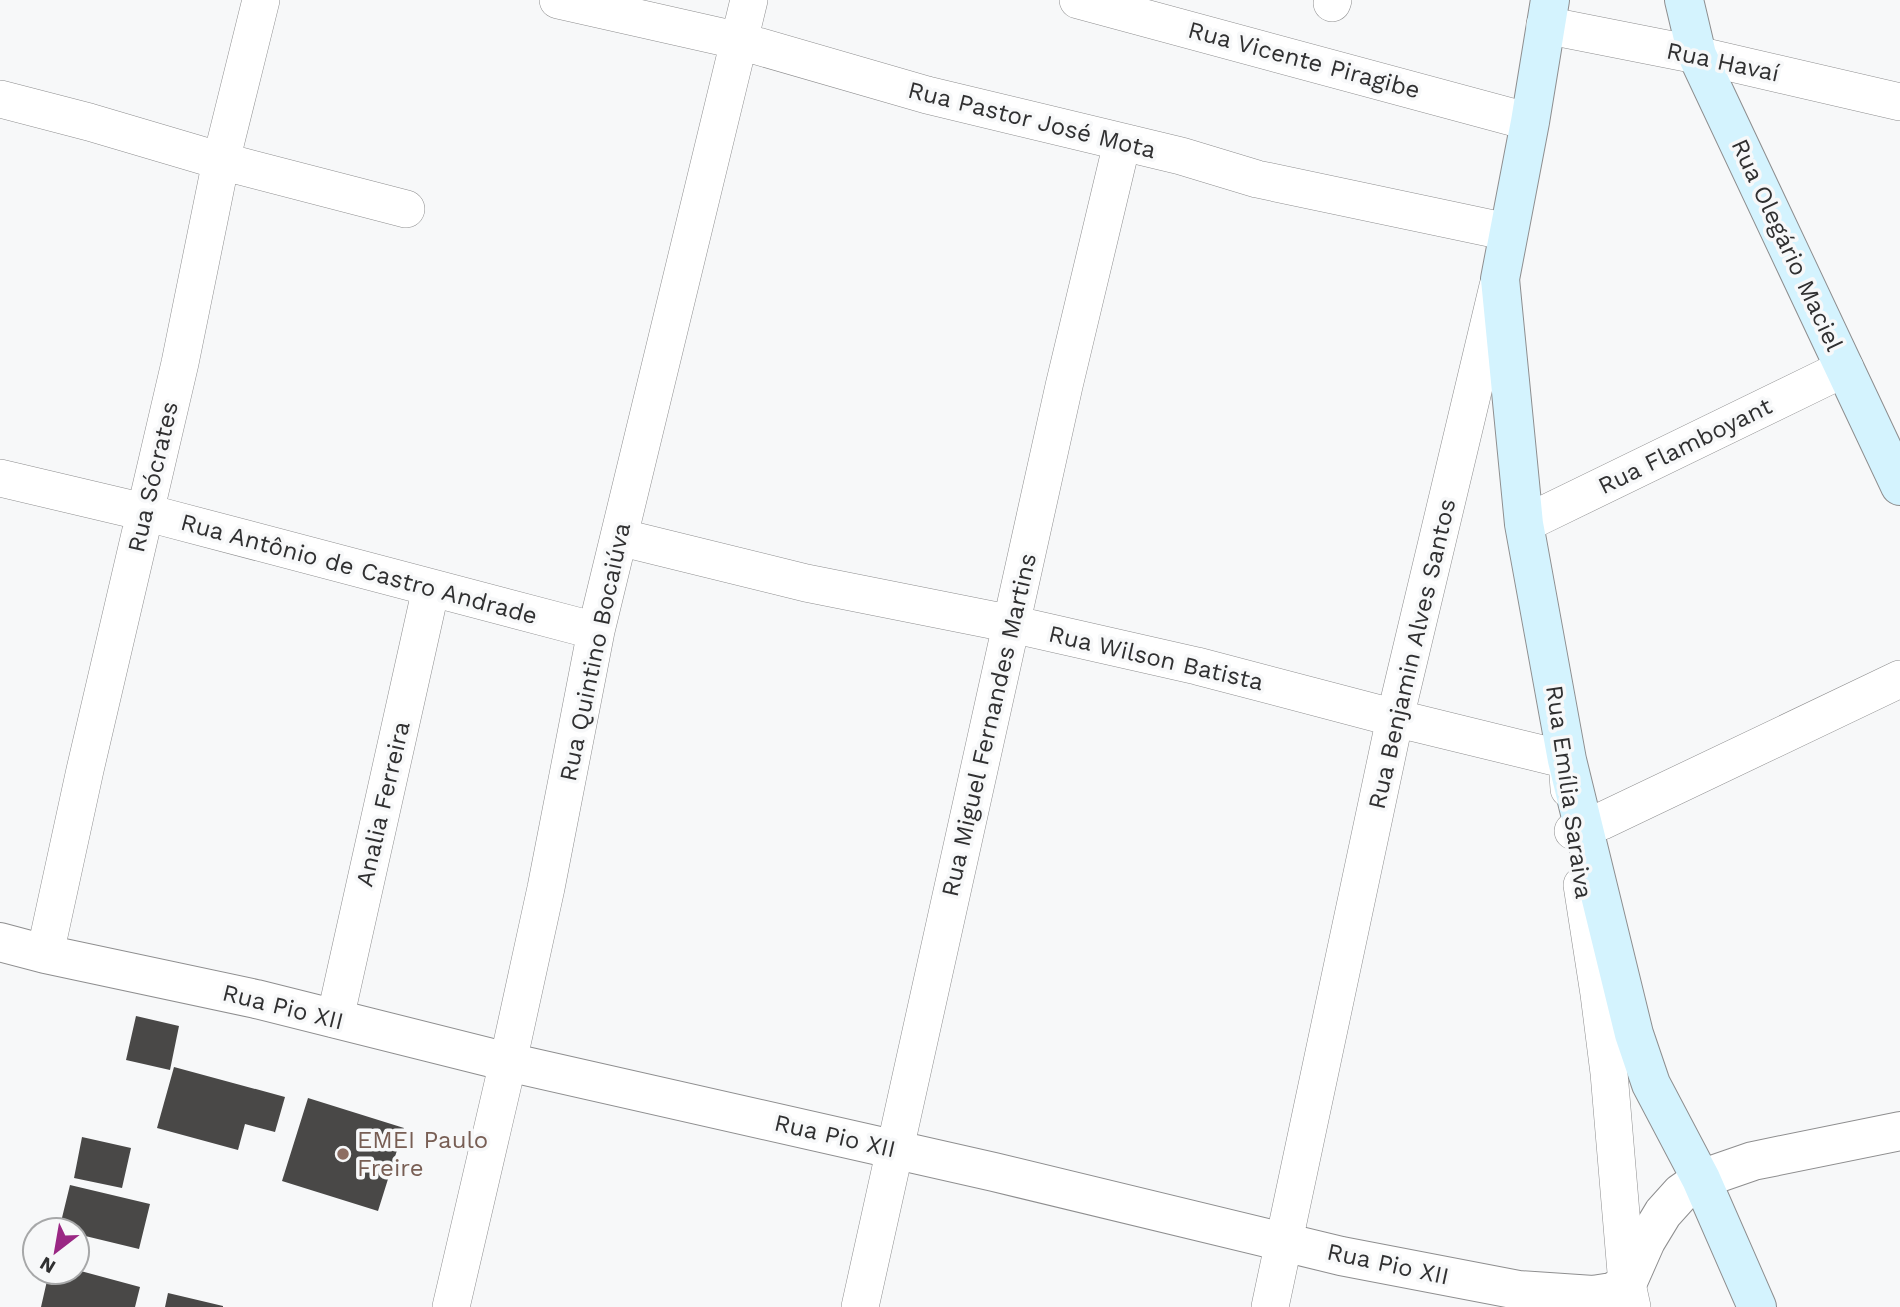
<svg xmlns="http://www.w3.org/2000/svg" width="1900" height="1307" font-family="'Work Sans',sans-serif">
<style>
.building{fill:#494847}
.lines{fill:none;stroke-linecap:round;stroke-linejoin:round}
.minor-casing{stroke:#8e8e8f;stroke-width:38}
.tertiary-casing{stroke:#8e8e8f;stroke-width:40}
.secondary-casing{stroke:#8e8e8f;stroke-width:40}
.minor{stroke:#fff;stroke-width:37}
.tertiary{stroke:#fff;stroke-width:38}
.secondary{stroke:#d4f3fe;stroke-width:38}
.education-dot{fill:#8d6e63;stroke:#f7f8f9;stroke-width:2.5}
.labels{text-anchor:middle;stroke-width:7;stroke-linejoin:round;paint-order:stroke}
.street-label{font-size:24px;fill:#303031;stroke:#f7f8f9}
.education-label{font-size:24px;fill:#785e54;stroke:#f7f8f9;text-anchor:start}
</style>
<rect width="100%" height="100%" fill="#f7f8f9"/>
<path class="building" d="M 136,1016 L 179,1026 L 170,1070 L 126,1060 Z
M 174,1067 L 285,1097 L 275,1132 L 245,1124 L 238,1150 L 157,1128 Z
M 308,1098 L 404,1128 L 378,1211 L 282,1181 Z
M 82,1137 L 131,1148 L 122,1188 L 74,1178 Z
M 70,1185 L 150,1204 L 139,1249 L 77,1234 L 77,1230 L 59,1230 Z
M 77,1270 L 140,1287 L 135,1307 L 41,1307 L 49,1272 Z
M 168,1293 L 223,1306 L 223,1307 L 165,1307 Z"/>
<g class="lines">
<g class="minor-casing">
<path id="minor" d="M 558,0 L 740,41 L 927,95 L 1181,156 L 1257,179 L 1508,232
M 1078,0 L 1530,122
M 1332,3 L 1333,0
M 1545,25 L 1697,55 L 1900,102
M 0,99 L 89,122 L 221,161 L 406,209
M 0,478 L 144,512 L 596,631
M 1524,524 L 1845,368
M 619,537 L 806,583 L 1012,624 L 1197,666 L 1395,718 L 1567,760 L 1569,789
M 1573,831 L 1602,821 L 1900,679
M 1582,885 L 1599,994 L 1609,1073 L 1627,1284 L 1632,1307
M 45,954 L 85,770 L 180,363 L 221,161 L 261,0
M 335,1019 L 431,588
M 451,1307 L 508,1062 L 546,888 L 596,631 L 749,0
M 860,1307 L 1064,386 L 1122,143
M 1270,1307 L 1395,718 L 1498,286"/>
</g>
<g class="tertiary-casing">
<path id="tertiary" d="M 0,942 L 45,954 L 256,999 L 508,1062 L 994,1172 L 1341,1256 L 1518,1290 L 1593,1295 L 1612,1292 L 1627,1284 L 1646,1241 L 1663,1213 L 1681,1193 L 1701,1179 L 1753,1161 L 1900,1131"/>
</g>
<g class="secondary-casing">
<path id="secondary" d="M 1550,0 L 1530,122 L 1500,279 L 1524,524 L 1567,760 L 1634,1034 L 1651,1084 L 1701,1179 L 1757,1307
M 1684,0 L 1697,55 L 1900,486"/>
</g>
<use href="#minor" class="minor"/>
<use href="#tertiary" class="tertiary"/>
<use href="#secondary" class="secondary"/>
</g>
<circle class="education-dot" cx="343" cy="1154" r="7"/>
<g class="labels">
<g class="street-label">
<text transform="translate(1304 60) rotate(15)" y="8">Rua Vicente Piragibe</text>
<text transform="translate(1723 62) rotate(12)" y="8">Rua Havaí</text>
<text transform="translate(1032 120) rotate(14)" y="8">Rua Pastor José Mota</text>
<text transform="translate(1787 245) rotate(65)" y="8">Rua Olegário Maciel</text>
<text transform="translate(1685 446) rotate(-26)" y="8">Rua Flamboyant</text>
<text transform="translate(153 477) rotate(-77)" y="8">Rua Sócrates</text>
<text transform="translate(359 569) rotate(15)" y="8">Rua Antônio de Castro Andrade</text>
<text transform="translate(595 652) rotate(-78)" y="8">Rua Quintino Bocaiúva</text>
<text transform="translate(1412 654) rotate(-77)" y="8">Rua Benjamin Alves Santos</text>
<text transform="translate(1156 658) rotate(13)" y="8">Rua Wilson Batista</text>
<text transform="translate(989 725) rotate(-77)" y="8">Rua Miguel Fernandes Martins</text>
<text transform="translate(1569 792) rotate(82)" y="8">Rua Emília Saraiva</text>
<text transform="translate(383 804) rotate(-77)" y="8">Analia Ferreira</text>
<text transform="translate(283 1007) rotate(14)" y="8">Rua Pio XII</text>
<text transform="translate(835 1136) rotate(13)" y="8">Rua Pio XII</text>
<text transform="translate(1388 1264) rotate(12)" y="8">Rua Pio XII</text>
</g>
<g class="education-label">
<text x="357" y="1148">EMEI Paulo<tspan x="357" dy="28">Freire</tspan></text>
</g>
</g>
<g transform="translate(56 1251) rotate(211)"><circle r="33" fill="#f7f8f9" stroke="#a7a8a9" stroke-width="2"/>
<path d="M0-5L12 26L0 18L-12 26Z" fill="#9a2784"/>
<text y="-10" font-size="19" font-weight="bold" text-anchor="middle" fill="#303031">N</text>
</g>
</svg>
